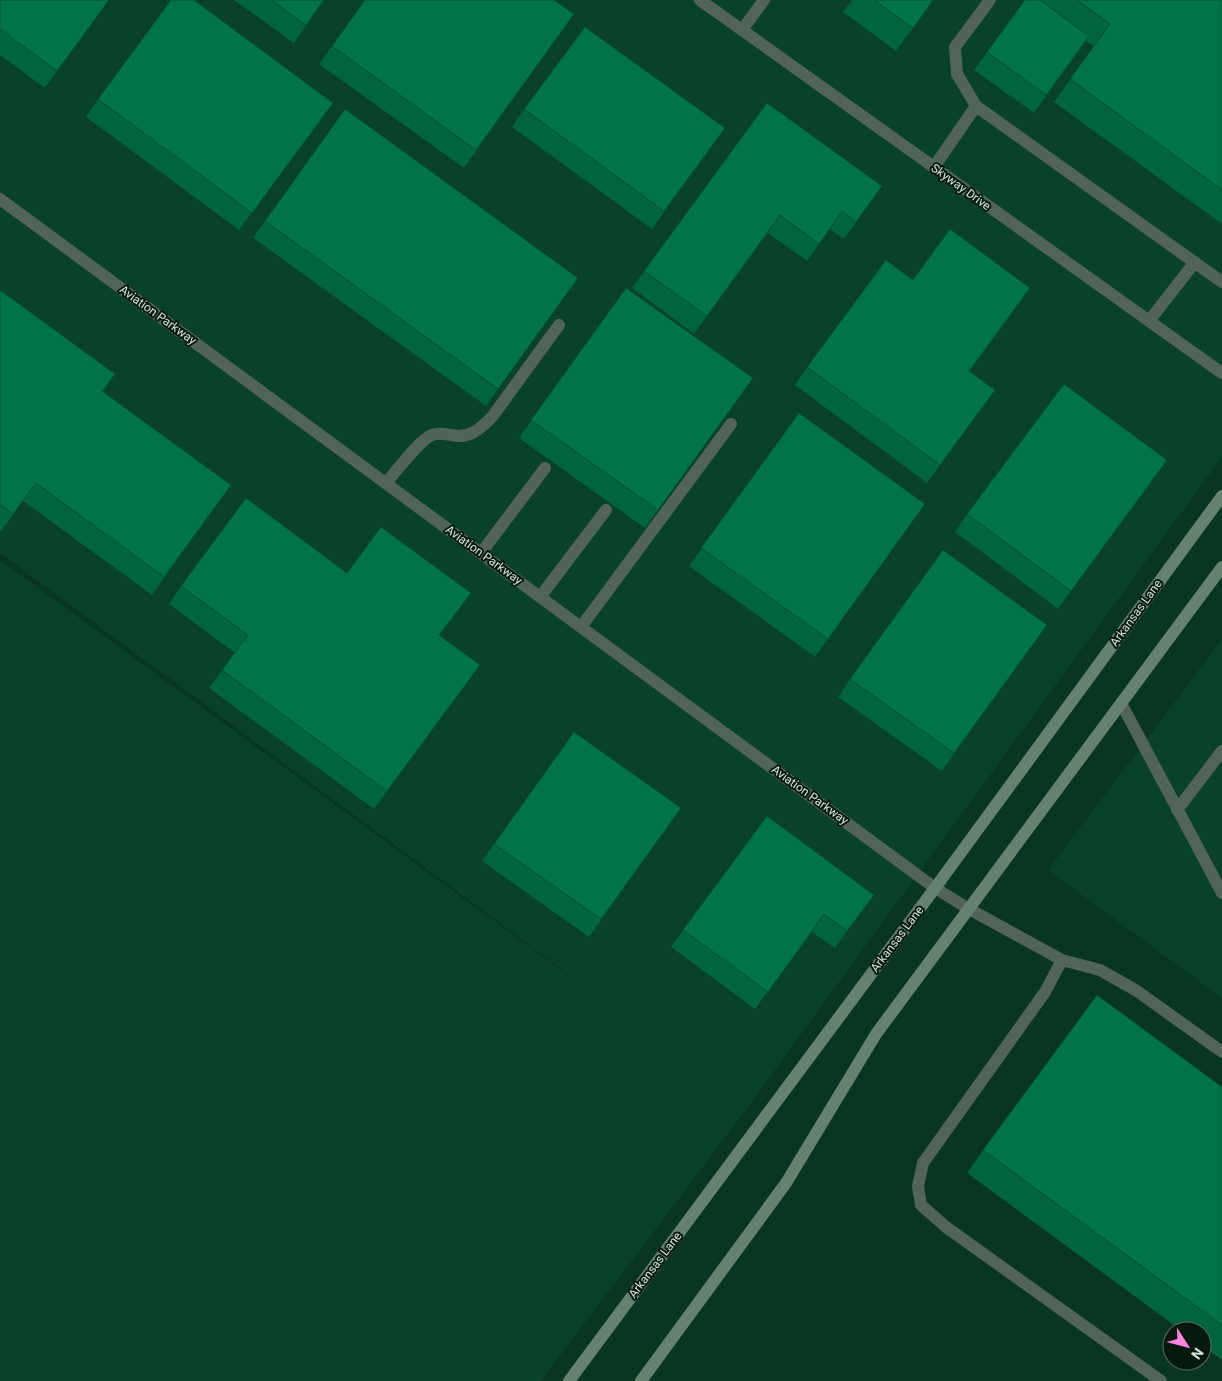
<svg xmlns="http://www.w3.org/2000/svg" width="1222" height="1381" font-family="Roboto,sans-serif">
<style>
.built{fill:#094129}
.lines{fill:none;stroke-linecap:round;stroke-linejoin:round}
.service{stroke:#526358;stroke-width:12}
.minor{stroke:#526358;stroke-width:12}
.secondary{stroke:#658271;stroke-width:12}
.wall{fill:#00643d}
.shaded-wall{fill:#005132}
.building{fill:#007447;stroke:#005132}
.labels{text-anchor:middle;stroke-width:4;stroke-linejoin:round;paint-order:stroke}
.street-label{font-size:12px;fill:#d3e9db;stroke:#07190f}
</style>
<rect width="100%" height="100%" fill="#083620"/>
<path class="built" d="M 0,0 L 1222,0 L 1222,457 L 748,1107 L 541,1381 L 0,1381 L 0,560 L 644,1030 L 0,553 Z
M 1222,639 L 1222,998 L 1048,870 Z"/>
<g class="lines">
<path class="service" d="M 742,30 L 764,0
M 976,106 L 957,74 L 955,47 L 990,0
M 934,167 L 976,106 L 1222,282
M 1149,321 L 1195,262
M 386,483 C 395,473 420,439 432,435 C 437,433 446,434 451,435 C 469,439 479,430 492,417 L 559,325
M 481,553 L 545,468
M 540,597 L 606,510
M 581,627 L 731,424
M 1121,703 L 1222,893
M 1177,810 L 1222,751
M 969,909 L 1062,960 L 1100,970 L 1137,991 L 1222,1052
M 1062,960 L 1045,992 L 923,1163 L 918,1186 L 921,1205 L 946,1227 L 1161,1381"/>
<path class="minor" d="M 700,0 L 1222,373
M 0,199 L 935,888 L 969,909"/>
<path class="secondary" d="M 569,1381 L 935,888 L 1222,496
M 641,1381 L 786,1183 L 876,1034 L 1222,567"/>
</g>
<path class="wall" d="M 0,0 L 109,0 L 45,88 L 0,55 Z
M 234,0 L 324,0 L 294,43 Z
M 365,0 L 574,14 L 464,168 L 319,64 Z
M 852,0 L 934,0 L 896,51 L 843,12 Z
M 1025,0 L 1222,0 L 1222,224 L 1054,102 L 1094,46 L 1086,41 L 1034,113 L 974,70 Z
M 98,99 L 321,120 L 239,230 L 86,117 Z
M 767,103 L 869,204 L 844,239 L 830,229 L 807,261 L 768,233 L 694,334 L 632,288 Z
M 524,109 L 712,146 L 652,229 L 512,127 Z
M 265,221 L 578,278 L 486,406 L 253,238 Z
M 913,280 L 1030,288 L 970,371 L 995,390 L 927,483 L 795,385 L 807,367 Z
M 626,288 L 753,378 L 645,528 L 519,438 Z
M 0,290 L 115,374 L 103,392 L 231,485 L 152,595 L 23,501 L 1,532 L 0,531 Z
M 799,413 L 925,504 L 815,657 L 689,566 Z
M 1167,460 L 1058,609 L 955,532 L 967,514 Z
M 347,573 L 471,593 L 440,635 L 467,683 L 374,809 L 209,688 L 235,653 L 169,604 L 181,586 Z
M 1047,625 L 942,771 L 838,697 L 850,679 Z
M 574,732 L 681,808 L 589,937 L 482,861 Z
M 767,816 L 861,913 L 835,948 L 812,932 L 755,1009 L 671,947 Z
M 1222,1087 L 1222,1360 L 1202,1345 L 1202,1331 L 1182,1331 L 967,1173 L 983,1150 Z"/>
<path class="shaded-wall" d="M 109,0 L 45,88 L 57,71 Z
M 933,0 L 934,0 L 896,51 L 913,28 Z
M 780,215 L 768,233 L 694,334 L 707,316 Z
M 1030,288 L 1018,306 L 957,389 L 969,371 Z
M 995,390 L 983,408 L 927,483 L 940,465 Z
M 1167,460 L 1155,478 L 1058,609 L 1071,591 Z
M 480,665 L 467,683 L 374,809 L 387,791 Z
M 874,895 L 861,913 L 835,948 L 847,931 Z
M 824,914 L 812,932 L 755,1009 L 768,992 Z"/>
<path class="building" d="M 0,0 L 109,0 L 57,71 L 0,29 Z
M 171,0 L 194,0 L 333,103 L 252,213 L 98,99 Z
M 271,0 L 324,0 L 306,25 Z
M 365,0 L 554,0 L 574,14 L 476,150 L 332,46 Z
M 874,0 L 933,0 L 913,28 Z
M 1025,0 L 1040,0 L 1089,36 L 1046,95 L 987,52 Z
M 1077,0 L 1222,0 L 1222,190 L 1070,79 L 1110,24 Z
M 585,27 L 725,128 L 664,211 L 524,109 Z
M 767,103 L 882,186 L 856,222 L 842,211 L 819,244 L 780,215 L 707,316 L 644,271 Z
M 345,109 L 578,278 L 498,389 L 265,221 Z
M 950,229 L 1030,288 L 969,371 L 995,390 L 940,465 L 807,367 L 886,260 L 913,280 Z
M 626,288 L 753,378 L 658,510 L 531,420 Z
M 0,290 L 115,374 L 102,391 L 231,485 L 164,577 L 36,483 L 13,514 L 0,504 Z
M 1064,384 L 1167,460 L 1071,591 L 967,514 Z
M 799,413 L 925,504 L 828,639 L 701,548 Z
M 246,498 L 347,573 L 381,527 L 471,593 L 439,635 L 480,665 L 387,791 L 222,670 L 248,635 L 181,586 Z
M 943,550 L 1047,625 L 954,753 L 850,679 Z
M 574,732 L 681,808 L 601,919 L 494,844 Z
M 767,816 L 874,895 L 847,931 L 824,914 L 768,992 L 683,930 Z
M 1097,995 L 1222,1087 L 1222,1325 L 983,1150 Z"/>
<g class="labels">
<g class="street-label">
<text transform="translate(961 187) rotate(36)" y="4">Skyway Drive</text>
<text transform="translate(158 315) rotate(36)" y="4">Aviation Parkway</text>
<text transform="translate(484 555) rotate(36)" y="4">Aviation Parkway</text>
<text transform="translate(1136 613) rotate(-54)" y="4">Arkansas Lane</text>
<text transform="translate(810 795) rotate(36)" y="4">Aviation Parkway</text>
<text transform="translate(897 939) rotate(-53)" y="4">Arkansas Lane</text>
<text transform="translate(655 1265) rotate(-53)" y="4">Arkansas Lane</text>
</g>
</g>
<g transform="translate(1187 1346) rotate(126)"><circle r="24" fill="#07190f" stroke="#596c61"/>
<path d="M0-4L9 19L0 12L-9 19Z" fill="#ff85df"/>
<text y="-8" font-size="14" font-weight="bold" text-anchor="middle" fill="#d3e9db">N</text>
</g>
</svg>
